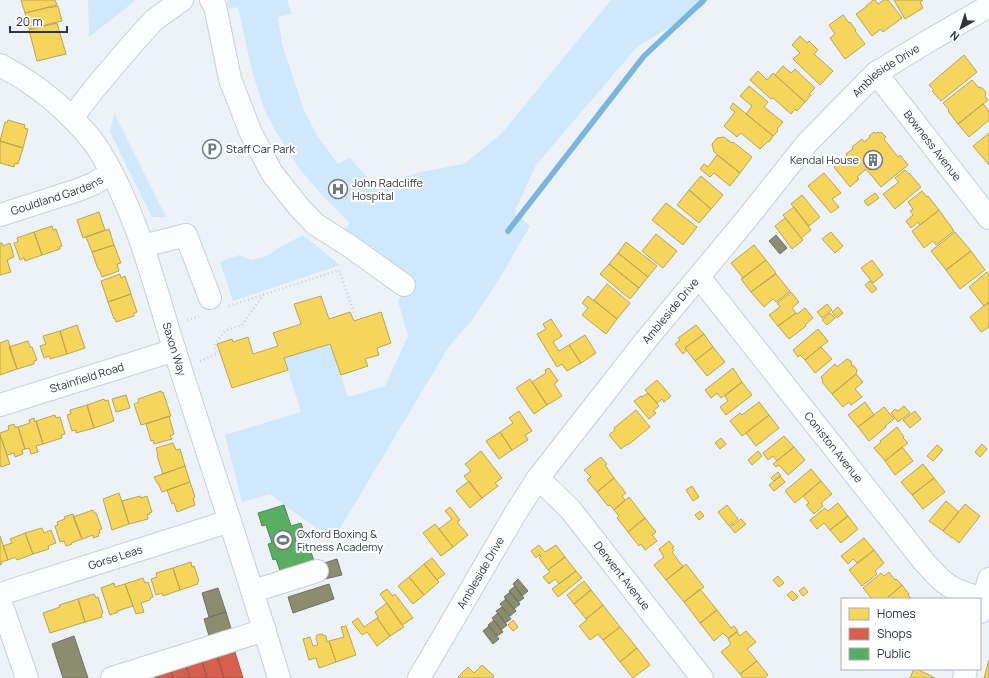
<svg xmlns="http://www.w3.org/2000/svg" width="989" height="678" font-family="Manrope,sans-serif">
<style>
.green{fill:#cfe8fb}
.homes{fill:#f6d55c;stroke:#b9a553}
.shops{fill:#d6604d;stroke:#a35348}
.public{fill:#5aae61;stroke:#4c8a56}
.industry{fill:#8c8c6e;stroke:#6f7260}
.lines{fill:none;stroke-linecap:round;stroke-linejoin:round}
.stream{stroke:#79b6de;stroke-width:5.5}
.minor-casing{stroke:#c8d0d6;stroke-width:24}
.path{stroke:#ccd1d3;stroke-width:2.5;stroke-dasharray:1 3;stroke-linecap:butt}
.minor{stroke:#fcfdfe;stroke-width:22}
.labels{text-anchor:middle;stroke-width:4;stroke-linejoin:round;paint-order:stroke}
.street-label{font-size:11px;fill:#2b363e;stroke:#fff}
.poi-label{font-size:11px;fill:#2b363e;stroke:#fff;text-anchor:start}
</style>
<rect width="100%" height="100%" fill="#ecf2f7"/>
<path class="green" d="M 88,0 L 136,0 L 89,37 Z
M 227,0 L 287,0 L 292,14 L 278,17 L 282,44 L 304,110 L 318,137 L 338,164 L 350,158 L 367,177 L 374,189 L 416,173 L 464,164 L 501,134 L 611,0 L 706,0 L 704,6 L 637,47 L 536,165 L 514,213 L 530,226 L 495,286 L 472,320 L 448,348 L 333,540 L 284,505 L 270,494 L 242,502 L 225,435 L 301,412 L 284,358 L 330,344 L 348,397 L 385,386 L 408,336 L 398,301 L 409,282 L 345,229 L 350,223 L 322,195 L 298,167 L 275,130 L 264,109 L 252,71 L 238,7 L 228,9 Z
M 114,113 L 166,217 L 152,217 L 110,132 Z
M 303,235 L 340,265 L 233,301 L 220,262 L 239,255 L 251,260 L 264,257 L 272,253 L 280,247 Z"/>
<path class="homes" d="M 21,0 L 55,0 L 57,5 L 25,13 Z
M 873,0 L 875,0 L 878,4 L 884,0 L 888,0 L 902,18 L 883,32 L 881,29 L 872,36 L 856,14 L 866,7 L 866,6 Z
M 894,0 L 923,0 L 920,2 L 923,8 L 905,19 Z
M 58,6 L 62,21 L 29,29 L 25,13 L 50,7 L 50,8 Z
M 843,15 L 849,23 L 850,22 L 856,30 L 855,31 L 865,44 L 845,59 L 830,38 L 835,34 L 829,25 Z
M 57,23 L 66,54 L 37,61 L 29,30 Z
M 800,36 L 807,43 L 809,41 L 818,50 L 814,54 L 833,71 L 820,85 L 793,59 L 800,53 L 792,45 Z
M 964,55 L 977,72 L 941,101 L 932,91 L 934,90 L 929,85 Z
M 783,66 L 791,73 L 795,69 L 815,88 L 809,94 L 811,95 L 805,102 L 775,75 Z
M 758,71 L 767,80 L 773,73 L 805,102 L 797,111 L 795,109 L 791,114 L 773,98 L 771,99 L 750,80 Z
M 972,80 L 978,87 L 982,88 L 986,92 L 985,97 L 988,100 L 958,124 L 948,111 L 949,110 L 943,103 Z
M 749,86 L 768,102 L 764,107 L 783,122 L 777,129 L 778,131 L 773,136 L 746,114 L 752,106 L 740,96 Z
M 733,103 L 773,136 L 769,142 L 768,141 L 760,149 L 741,133 L 737,137 L 724,126 L 735,112 L 730,108 Z
M 983,104 L 989,111 L 989,120 L 969,137 L 958,124 Z
M 8,120 L 25,125 L 24,128 L 28,129 L 23,148 L 0,141 L 5,122 L 7,123 Z
M 874,132 L 876,134 L 877,132 L 879,133 L 881,132 L 886,137 L 884,139 L 898,157 L 900,155 L 908,165 L 881,187 L 866,169 L 857,177 L 859,179 L 850,187 L 834,167 L 836,165 L 835,163 L 840,159 L 841,161 L 847,156 L 846,154 L 853,149 L 852,147 L 862,139 L 864,142 L 870,137 L 869,136 Z
M 989,133 L 989,165 L 973,146 Z
M 724,137 L 732,143 L 733,142 L 752,157 L 740,173 L 714,152 L 712,144 L 717,138 Z
M 0,141 L 23,148 L 18,164 L 15,163 L 14,167 L 0,163 Z
M 717,155 L 740,173 L 730,186 L 714,173 L 710,177 L 700,169 L 704,164 L 708,167 Z
M 905,170 L 909,174 L 909,173 L 921,187 L 895,209 L 883,194 L 899,182 L 895,178 Z
M 824,173 L 841,193 L 832,199 L 839,207 L 831,213 L 808,186 Z
M 701,176 L 723,195 L 711,209 L 689,190 Z
M 689,190 L 711,209 L 699,223 L 677,205 Z
M 922,191 L 927,197 L 928,196 L 939,210 L 920,225 L 918,222 L 911,228 L 906,221 L 913,215 L 910,211 L 913,209 L 908,202 Z
M 875,193 L 879,198 L 868,206 L 864,201 Z
M 802,195 L 820,217 L 809,226 L 791,204 Z
M 666,203 L 697,227 L 683,245 L 652,220 Z
M 794,207 L 811,230 L 801,238 L 783,215 Z
M 939,210 L 954,231 L 936,245 L 933,241 L 924,248 L 912,231 Z
M 99,212 L 105,230 L 83,238 L 77,220 Z
M 785,218 L 803,240 L 792,249 L 775,226 Z
M 52,226 L 53,230 L 56,229 L 62,246 L 59,247 L 60,249 L 42,255 L 34,232 Z
M 109,229 L 114,245 L 92,252 L 86,237 Z
M 34,232 L 42,255 L 25,261 L 24,258 L 20,260 L 14,243 L 18,242 L 17,238 Z
M 831,232 L 843,246 L 835,253 L 822,239 Z
M 955,232 L 971,251 L 946,270 L 931,251 Z
M 656,234 L 677,251 L 663,268 L 642,251 Z
M 626,242 L 657,266 L 648,277 L 618,253 Z
M 0,243 L 2,243 L 3,246 L 10,243 L 14,257 L 7,260 L 11,272 L 0,275 Z
M 114,245 L 121,263 L 117,264 L 119,271 L 102,277 L 99,269 L 98,269 L 92,252 Z
M 754,245 L 766,260 L 743,278 L 731,263 Z
M 971,251 L 985,270 L 960,289 L 946,270 Z
M 618,253 L 648,277 L 639,288 L 609,264 Z
M 766,260 L 776,273 L 751,292 L 741,279 Z
M 872,260 L 883,275 L 873,283 L 861,268 Z
M 609,264 L 639,288 L 630,299 L 600,274 Z
M 987,272 L 989,275 L 989,302 L 984,306 L 969,287 Z
M 120,274 L 121,278 L 125,276 L 131,294 L 108,302 L 101,281 Z
M 776,274 L 790,291 L 776,302 L 773,299 L 764,307 L 751,292 Z
M 870,281 L 877,289 L 872,293 L 865,285 Z
M 607,284 L 630,303 L 617,319 L 594,300 Z
M 791,292 L 799,302 L 792,308 L 796,313 L 778,326 L 769,315 L 780,307 L 777,303 Z
M 131,294 L 137,312 L 133,314 L 134,316 L 116,322 L 115,318 L 114,319 L 108,302 Z
M 321,296 L 329,319 L 350,312 L 354,321 L 381,312 L 391,343 L 377,348 L 379,355 L 365,359 L 368,366 L 341,375 L 330,344 L 284,358 L 288,370 L 232,388 L 217,344 L 232,339 L 233,342 L 248,337 L 253,354 L 278,346 L 273,333 L 301,324 L 294,304 Z
M 588,296 L 617,319 L 606,334 L 582,315 L 588,308 L 582,303 Z
M 989,302 L 989,327 L 981,332 L 970,317 Z
M 827,304 L 832,310 L 822,318 L 817,312 Z
M 838,307 L 843,313 L 837,318 L 832,312 Z
M 805,308 L 813,318 L 805,325 L 806,326 L 789,339 L 778,326 L 796,313 L 797,314 Z
M 830,313 L 835,318 L 827,325 L 822,320 Z
M 551,319 L 562,336 L 553,342 L 559,351 L 569,345 L 581,363 L 567,371 L 562,364 L 557,367 L 537,334 L 546,329 L 543,324 Z
M 77,325 L 85,348 L 67,354 L 60,331 Z
M 696,325 L 704,334 L 685,348 L 687,350 L 683,354 L 675,344 L 680,340 L 678,338 Z
M 818,329 L 828,341 L 805,360 L 800,355 L 798,357 L 793,350 Z
M 60,331 L 67,354 L 50,359 L 49,356 L 44,358 L 40,346 L 46,344 L 43,336 Z
M 704,334 L 713,347 L 695,361 L 685,348 Z
M 585,335 L 596,353 L 581,363 L 569,345 Z
M 8,340 L 17,369 L 0,375 L 0,343 Z
M 28,341 L 30,347 L 32,347 L 37,360 L 34,361 L 34,364 L 17,369 L 9,347 Z
M 713,347 L 725,362 L 707,376 L 695,361 Z
M 821,347 L 832,359 L 815,373 L 805,360 Z
M 847,359 L 851,361 L 852,366 L 854,366 L 857,370 L 856,374 L 832,394 L 822,382 L 823,381 L 821,377 L 835,364 L 837,367 Z
M 549,368 L 558,381 L 554,384 L 562,396 L 547,405 L 532,382 L 546,373 L 545,370 Z
M 733,368 L 742,382 L 721,398 L 717,393 L 711,398 L 705,390 Z
M 856,374 L 863,382 L 855,389 L 862,397 L 851,405 L 849,402 L 843,407 L 832,394 Z
M 530,379 L 547,405 L 534,414 L 516,388 Z
M 657,380 L 671,396 L 664,402 L 662,399 L 657,403 L 645,390 Z
M 742,382 L 752,395 L 726,415 L 720,407 L 728,401 L 725,396 Z
M 161,391 L 162,393 L 163,392 L 171,416 L 141,425 L 134,404 L 139,402 L 138,399 Z
M 648,393 L 659,406 L 653,411 L 656,413 L 649,419 L 634,401 L 641,396 L 642,397 Z
M 126,395 L 130,408 L 116,412 L 112,399 Z
M 104,399 L 105,401 L 108,400 L 114,421 L 112,421 L 112,422 L 94,428 L 87,405 Z
M 759,402 L 769,415 L 742,436 L 730,421 L 740,413 L 742,415 Z
M 865,402 L 874,415 L 858,427 L 848,415 Z
M 87,405 L 94,428 L 76,433 L 76,430 L 72,431 L 67,415 L 71,414 L 70,410 Z
M 904,406 L 910,413 L 898,422 L 891,413 L 895,409 L 898,411 Z
M 884,407 L 894,419 L 885,426 L 886,427 L 869,441 L 858,427 Z
M 636,410 L 650,427 L 628,445 L 627,444 L 621,449 L 609,435 L 615,430 L 614,428 Z
M 519,411 L 532,431 L 525,435 L 528,440 L 512,450 L 500,432 L 513,423 L 509,418 Z
M 915,411 L 921,419 L 910,428 L 903,420 Z
M 55,415 L 56,418 L 60,417 L 65,434 L 61,435 L 62,438 L 43,444 L 36,421 Z
M 769,415 L 779,428 L 756,446 L 746,433 Z
M 169,416 L 174,434 L 170,436 L 172,439 L 154,444 L 153,440 L 151,441 L 146,424 Z
M 34,418 L 35,422 L 36,421 L 43,444 L 36,446 L 38,452 L 31,454 L 29,448 L 25,449 L 18,427 L 30,423 L 29,420 Z
M 14,424 L 15,427 L 18,427 L 25,449 L 22,450 L 23,454 L 15,457 L 14,453 L 7,455 L 0,435 L 0,433 L 9,430 L 8,426 Z
M 897,427 L 904,437 L 903,438 L 908,443 L 885,461 L 874,448 L 881,442 L 880,441 Z
M 500,432 L 512,450 L 499,459 L 486,441 Z
M 0,435 L 10,464 L 1,467 L 0,464 Z
M 784,436 L 794,447 L 777,461 L 773,456 L 768,460 L 763,453 Z
M 721,438 L 726,444 L 720,449 L 715,443 Z
M 173,443 L 176,450 L 180,449 L 185,466 L 163,474 L 157,456 L 158,455 L 156,448 Z
M 982,444 L 987,449 L 980,457 L 975,452 Z
M 937,445 L 943,450 L 933,461 L 927,456 Z
M 794,447 L 805,460 L 788,475 L 779,465 L 776,467 L 773,464 Z
M 902,447 L 913,461 L 895,475 L 885,461 Z
M 481,451 L 502,478 L 495,483 L 498,486 L 482,498 L 464,476 L 471,471 L 465,464 Z
M 758,451 L 762,456 L 752,465 L 748,460 Z
M 601,457 L 607,464 L 605,465 L 614,478 L 597,492 L 587,480 L 591,477 L 584,470 Z
M 923,464 L 934,478 L 912,495 L 901,482 Z
M 185,466 L 190,482 L 162,492 L 158,483 L 157,483 L 154,477 Z
M 811,469 L 821,481 L 795,503 L 785,491 Z
M 778,472 L 781,476 L 774,481 L 771,478 Z
M 780,476 L 785,482 L 774,491 L 769,485 Z
M 614,478 L 626,493 L 622,496 L 625,500 L 614,510 L 610,505 L 608,506 L 597,492 Z
M 934,478 L 945,492 L 923,509 L 912,495 Z
M 469,481 L 482,498 L 470,508 L 456,491 Z
M 821,481 L 832,494 L 821,503 L 823,506 L 814,514 L 806,505 L 809,503 L 803,496 Z
M 190,482 L 195,497 L 193,498 L 195,505 L 177,512 L 174,503 L 172,504 L 167,490 Z
M 692,486 L 699,497 L 693,501 L 686,490 Z
M 119,493 L 129,524 L 112,530 L 103,499 Z
M 140,496 L 141,498 L 147,496 L 152,512 L 149,513 L 150,514 L 147,515 L 148,519 L 129,524 L 122,501 Z
M 629,497 L 645,518 L 628,532 L 617,518 L 619,516 L 614,510 Z
M 946,501 L 959,512 L 943,531 L 929,521 Z
M 838,503 L 848,516 L 830,530 L 824,523 L 817,529 L 810,520 L 825,508 L 828,511 Z
M 965,504 L 980,516 L 959,543 L 952,537 L 952,538 L 943,531 Z
M 727,505 L 738,519 L 729,526 L 718,512 Z
M 450,507 L 460,520 L 457,522 L 468,535 L 453,547 L 439,529 L 452,519 L 445,511 Z
M 93,510 L 94,513 L 96,513 L 102,529 L 99,530 L 100,533 L 98,534 L 99,536 L 93,538 L 93,535 L 82,539 L 73,517 Z
M 700,511 L 704,516 L 699,520 L 695,515 Z
M 73,514 L 82,539 L 71,543 L 72,544 L 66,546 L 64,541 L 60,542 L 55,526 L 58,525 L 57,522 L 65,519 L 64,517 Z
M 848,516 L 858,529 L 841,543 L 830,530 Z
M 645,518 L 656,532 L 652,535 L 657,541 L 645,550 L 641,544 L 639,546 L 628,532 Z
M 741,519 L 746,524 L 735,533 L 730,527 Z
M 435,524 L 453,547 L 441,556 L 423,533 Z
M 42,528 L 44,533 L 51,530 L 56,543 L 48,546 L 49,549 L 33,554 L 25,533 Z
M 25,533 L 33,554 L 17,560 L 15,557 L 8,560 L 3,546 L 12,543 L 10,539 Z
M 0,536 L 8,560 L 1,562 L 2,564 L 0,565 Z
M 864,538 L 874,550 L 857,563 L 853,559 L 848,564 L 841,556 Z
M 669,541 L 674,547 L 672,548 L 674,550 L 672,552 L 683,567 L 666,580 L 654,565 L 664,557 L 659,549 Z
M 539,545 L 545,552 L 556,545 L 565,557 L 548,570 L 539,558 L 541,556 L 539,555 L 536,558 L 531,551 Z
M 874,550 L 884,563 L 875,571 L 877,574 L 862,586 L 849,570 Z
M 565,557 L 576,571 L 559,584 L 555,579 L 549,584 L 543,577 L 550,572 L 548,570 Z
M 432,558 L 445,574 L 437,580 L 424,564 Z
M 191,562 L 192,567 L 194,566 L 199,581 L 197,582 L 198,584 L 180,590 L 173,568 Z
M 424,564 L 439,582 L 424,595 L 409,577 Z
M 686,564 L 704,587 L 684,602 L 666,580 Z
M 173,568 L 180,590 L 163,596 L 162,593 L 156,595 L 151,579 L 157,577 L 156,573 Z
M 576,571 L 582,578 L 558,597 L 552,589 Z
M 889,572 L 895,580 L 896,579 L 902,585 L 886,599 L 872,599 L 863,588 L 881,573 L 884,576 Z
M 778,576 L 784,583 L 779,587 L 773,580 Z
M 409,577 L 424,595 L 413,604 L 398,586 Z
M 143,578 L 145,583 L 148,582 L 153,597 L 150,598 L 150,600 L 141,603 L 144,612 L 136,614 L 125,584 Z
M 584,581 L 591,590 L 574,604 L 567,595 Z
M 114,583 L 115,587 L 125,584 L 133,606 L 117,611 L 118,612 L 110,615 L 101,588 Z
M 902,585 L 909,594 L 908,595 L 912,599 L 886,599 Z
M 804,587 L 808,592 L 803,596 L 799,591 Z
M 387,589 L 393,596 L 395,594 L 413,618 L 402,625 L 380,594 Z
M 700,589 L 717,610 L 700,623 L 684,602 Z
M 591,590 L 603,605 L 586,619 L 574,604 Z
M 792,591 L 798,597 L 793,601 L 787,595 Z
M 94,594 L 96,598 L 98,597 L 103,613 L 101,614 L 102,617 L 85,622 L 78,599 Z
M 78,599 L 85,622 L 50,633 L 43,613 L 60,607 L 59,605 Z
M 387,603 L 404,627 L 390,636 L 377,618 L 378,617 L 375,612 Z
M 603,605 L 620,627 L 603,640 L 598,634 L 590,640 L 579,626 L 587,620 L 586,619 Z
M 717,610 L 731,628 L 734,626 L 738,631 L 728,638 L 723,633 L 714,641 L 700,623 Z
M 358,618 L 364,627 L 377,618 L 390,636 L 377,646 L 367,632 L 362,635 L 352,622 Z
M 513,620 L 518,627 L 513,631 L 508,625 Z
M 346,626 L 356,655 L 336,662 L 329,641 L 344,637 L 341,627 Z
M 620,627 L 637,648 L 620,662 L 603,640 Z
M 746,631 L 756,642 L 747,649 L 757,661 L 740,674 L 721,652 L 731,644 L 728,639 L 737,632 L 740,636 Z
M 321,634 L 326,636 L 327,642 L 329,641 L 336,662 L 319,668 L 316,658 L 309,660 L 303,639 L 310,637 L 313,646 L 318,645 L 316,639 L 317,635 Z
M 637,648 L 650,665 L 633,678 L 620,662 Z
M 989,660 L 989,678 L 984,678 Z
M 757,661 L 768,675 L 764,678 L 743,678 L 740,674 Z
M 482,665 L 494,676 L 492,678 L 459,678 L 458,677 L 468,667 L 474,673 Z
M 914,669 L 917,669 L 935,678 L 910,678 Z"/>
<path class="shops" d="M 234,649 L 243,678 L 224,678 L 215,650 Z
M 215,650 L 224,678 L 207,678 L 200,655 Z
M 200,655 L 207,678 L 190,678 L 184,660 Z
M 184,660 L 190,678 L 173,678 L 169,665 Z
M 169,665 L 173,678 L 155,678 L 153,670 Z"/>
<path class="public" d="M 284,505 L 291,526 L 301,523 L 305,535 L 295,538 L 299,550 L 309,546 L 314,561 L 282,576 L 276,559 L 273,560 L 268,544 L 272,543 L 266,525 L 262,526 L 258,513 Z"/>
<path class="industry" d="M 776,235 L 787,248 L 780,254 L 769,241 Z
M 337,559 L 342,575 L 325,579 L 321,564 Z
M 518,579 L 528,591 L 522,596 L 513,584 Z
M 329,584 L 334,599 L 293,613 L 288,597 Z
M 515,586 L 524,598 L 518,602 L 509,591 Z
M 218,588 L 226,612 L 209,617 L 202,593 Z
M 510,592 L 520,604 L 514,609 L 504,597 Z
M 506,599 L 516,611 L 510,616 L 500,604 Z
M 502,607 L 511,619 L 505,623 L 496,611 Z
M 226,612 L 232,632 L 210,639 L 204,619 Z
M 498,613 L 507,625 L 501,630 L 492,618 Z
M 494,620 L 503,632 L 497,636 L 488,625 Z
M 489,626 L 499,639 L 493,644 L 483,631 Z
M 74,636 L 88,678 L 63,678 L 52,644 Z"/>
<g class="lines">
<path class="stream" d="M 508,231 L 644,56 L 704,0"/>
<g class="minor-casing">
<g id="minor">
<path d="M 211,0 L 215,6 L 230,79 L 250,131 L 272,173 L 298,206 L 315,224 L 348,245 L 404,285"/>
<path id="s1" d="M 0,65 C 10,71 21,76 30,83 C 54,99 83,126 99,150 C 140,217 156,294 180,367 C 213,471 248,574 279,678"/>
<path id="s2" d="M 876,73 L 989,218"/>
<path d="M 72,118 L 94,89 L 134,42 L 154,20 L 182,0"/>
<path id="s3" d="M 0,215 L 78,190 L 93,184 L 111,173"/>
<path d="M 143,246 L 186,235 L 210,298"/>
<path id="s4" d="M 699,277 L 925,563 C 932,570 939,579 948,585 C 958,592 971,595 983,599"/>
<path id="s5" d="M 0,405 L 175,350"/>
<path id="s6" d="M 538,478 L 570,509 L 702,678"/>
<path d="M 253,591 L 317,571"/>
<path id="s7" d="M 0,594 L 230,521"/>
<path d="M 0,600 L 27,678"/>
<path d="M 980,612 L 989,579"/>
<path d="M 112,678 L 265,630"/>
<path id="s8" d="M 419,678 L 515,514 L 538,478 L 646,340 L 745,221 L 807,143 L 876,73 L 930,40 L 989,6"/>
<path d="M 964,678 L 966,669"/>
</g>
</g>
<path class="path" d="M 229,306 L 339,270 L 356,318
M 187,320 L 199,316
M 200,361 L 217,354 L 214,345 L 226,330 L 242,325 L 263,295"/>
<use href="#minor" class="minor"/>
</g>
<defs>
<g id="parking-ring" transform="scale(1)"><circle r="9.5" fill="#fff" stroke="#6f787f" stroke-width="1.5"/><path d="M-3.5-5.5H1a3.5 3.5 0 0 1 0 7H-1V5.5H-3.5ZM-1-3.4V-.6H.8a1.4 1.4 0 0 0 0-2.8Z" fill="#6f787f"/></g>
<g id="building-ring" transform="scale(1)"><circle r="9.5" fill="#fff" stroke="#6f787f" stroke-width="1.5"/><path d="M-4-6H4V6H1V3H-1V6H-4ZM-2.5-4.3h1.7v1.8h-1.7ZM.8-4.3h1.7v1.8H.8ZM-2.5-1h1.7V.8h-1.7ZM.8-1h1.7V.8H.8Z" fill="#6f787f"/></g>
<g id="hospital-ring" transform="scale(1)"><circle r="9.5" fill="#fff" stroke="#6f787f" stroke-width="1.5"/><path d="M-5-5h3v3.5h4V-5h3V5h-3V1.5h-4V5h-3Z" fill="#6f787f"/></g>
<g id="stadium-ring" transform="scale(1)"><circle r="9.5" fill="#fff" stroke="#6f787f" stroke-width="1.5"/><path d="M0-5a6.5 5 0 1 0 0 10a6.5 5 0 1 0 0-10ZM-3.5-1.8h7v3.6h-7Z" fill="#6f787f"/></g>
</defs>
<g fill-rule="evenodd">
<use href="#parking-ring" x="212" y="149"/>
<use href="#building-ring" x="873" y="160"/>
<use href="#hospital-ring" x="338" y="189"/>
<use href="#stadium-ring" x="283" y="540"/>
</g>
<g class="labels">
<g class="street-label">
<text dy="4" stroke="none"><textPath href="#s8" startOffset="770">Ambleside Drive</textPath></text>
<text dy="4" stroke="none"><textPath href="#s2" startOffset="92">Bowness Avenue</textPath></text>
<text dy="4" stroke="none"><textPath href="#s3" startOffset="60">Gouldland Gardens</textPath></text>
<text dy="4" stroke="none"><textPath href="#s8" startOffset="446">Ambleside Drive</textPath></text>
<text dy="4" stroke="none"><textPath href="#s1" startOffset="345">Saxon Way</textPath></text>
<text dy="4" stroke="none"><textPath href="#s5" startOffset="91">Stainfield Road</textPath></text>
<text dy="4" stroke="none"><textPath href="#s4" startOffset="217">Coniston Avenue</textPath></text>
<text dy="4" stroke="none"><textPath href="#s7" startOffset="121">Gorse Leas</textPath></text>
<text dy="4" stroke="none"><textPath href="#s8" startOffset="122">Ambleside Drive</textPath></text>
<text dy="4" stroke="none"><textPath href="#s6" startOffset="129">Derwent Avenue</textPath></text>
</g>
<g class="poi-label">
<text x="226" y="153">Staff Car Park</text>
<text x="859" y="164" text-anchor="end">Kendal House</text>
<text x="352" y="187">John Radcliffe<tspan x="352" dy="13">Hospital</tspan></text>
<text x="297" y="538">Oxford Boxing &amp;<tspan x="297" dy="13">Fitness Academy</tspan></text>
</g>
</g>
<rect x="841" y="598" width="140" height="72" fill="#ffffff" stroke="#aaafb2"/>
<rect x="849" y="608" width="20" height="12" fill="#f6d55c" stroke="#aaafb2"/>
<text x="877" y="618" font-size="12" fill="#2b363e">Homes</text>
<rect x="849" y="628" width="20" height="12" fill="#d6604d" stroke="#aaafb2"/>
<text x="877" y="638" font-size="12" fill="#2b363e">Shops</text>
<rect x="849" y="648" width="20" height="12" fill="#5aae61" stroke="#aaafb2"/>
<text x="877" y="658" font-size="12" fill="#2b363e">Public</text>
<g transform="translate(961 28) rotate(219)" stroke="#ffffff" stroke-width="3" paint-order="stroke">
<path d="M0-3L7 15L0 10L-7 15Z" fill="#2b363e"/>
<text y="-6" font-size="11" font-weight="bold" text-anchor="middle" fill="#2b363e">N</text>
</g>
<path d="M10 26v6h57v-6" fill="none" stroke="#2b363e" stroke-width="2"/>
<text x="16" y="26" font-size="12" fill="#2b363e" stroke="#ffffff" stroke-width="3" paint-order="stroke">20 m</text>
</svg>
